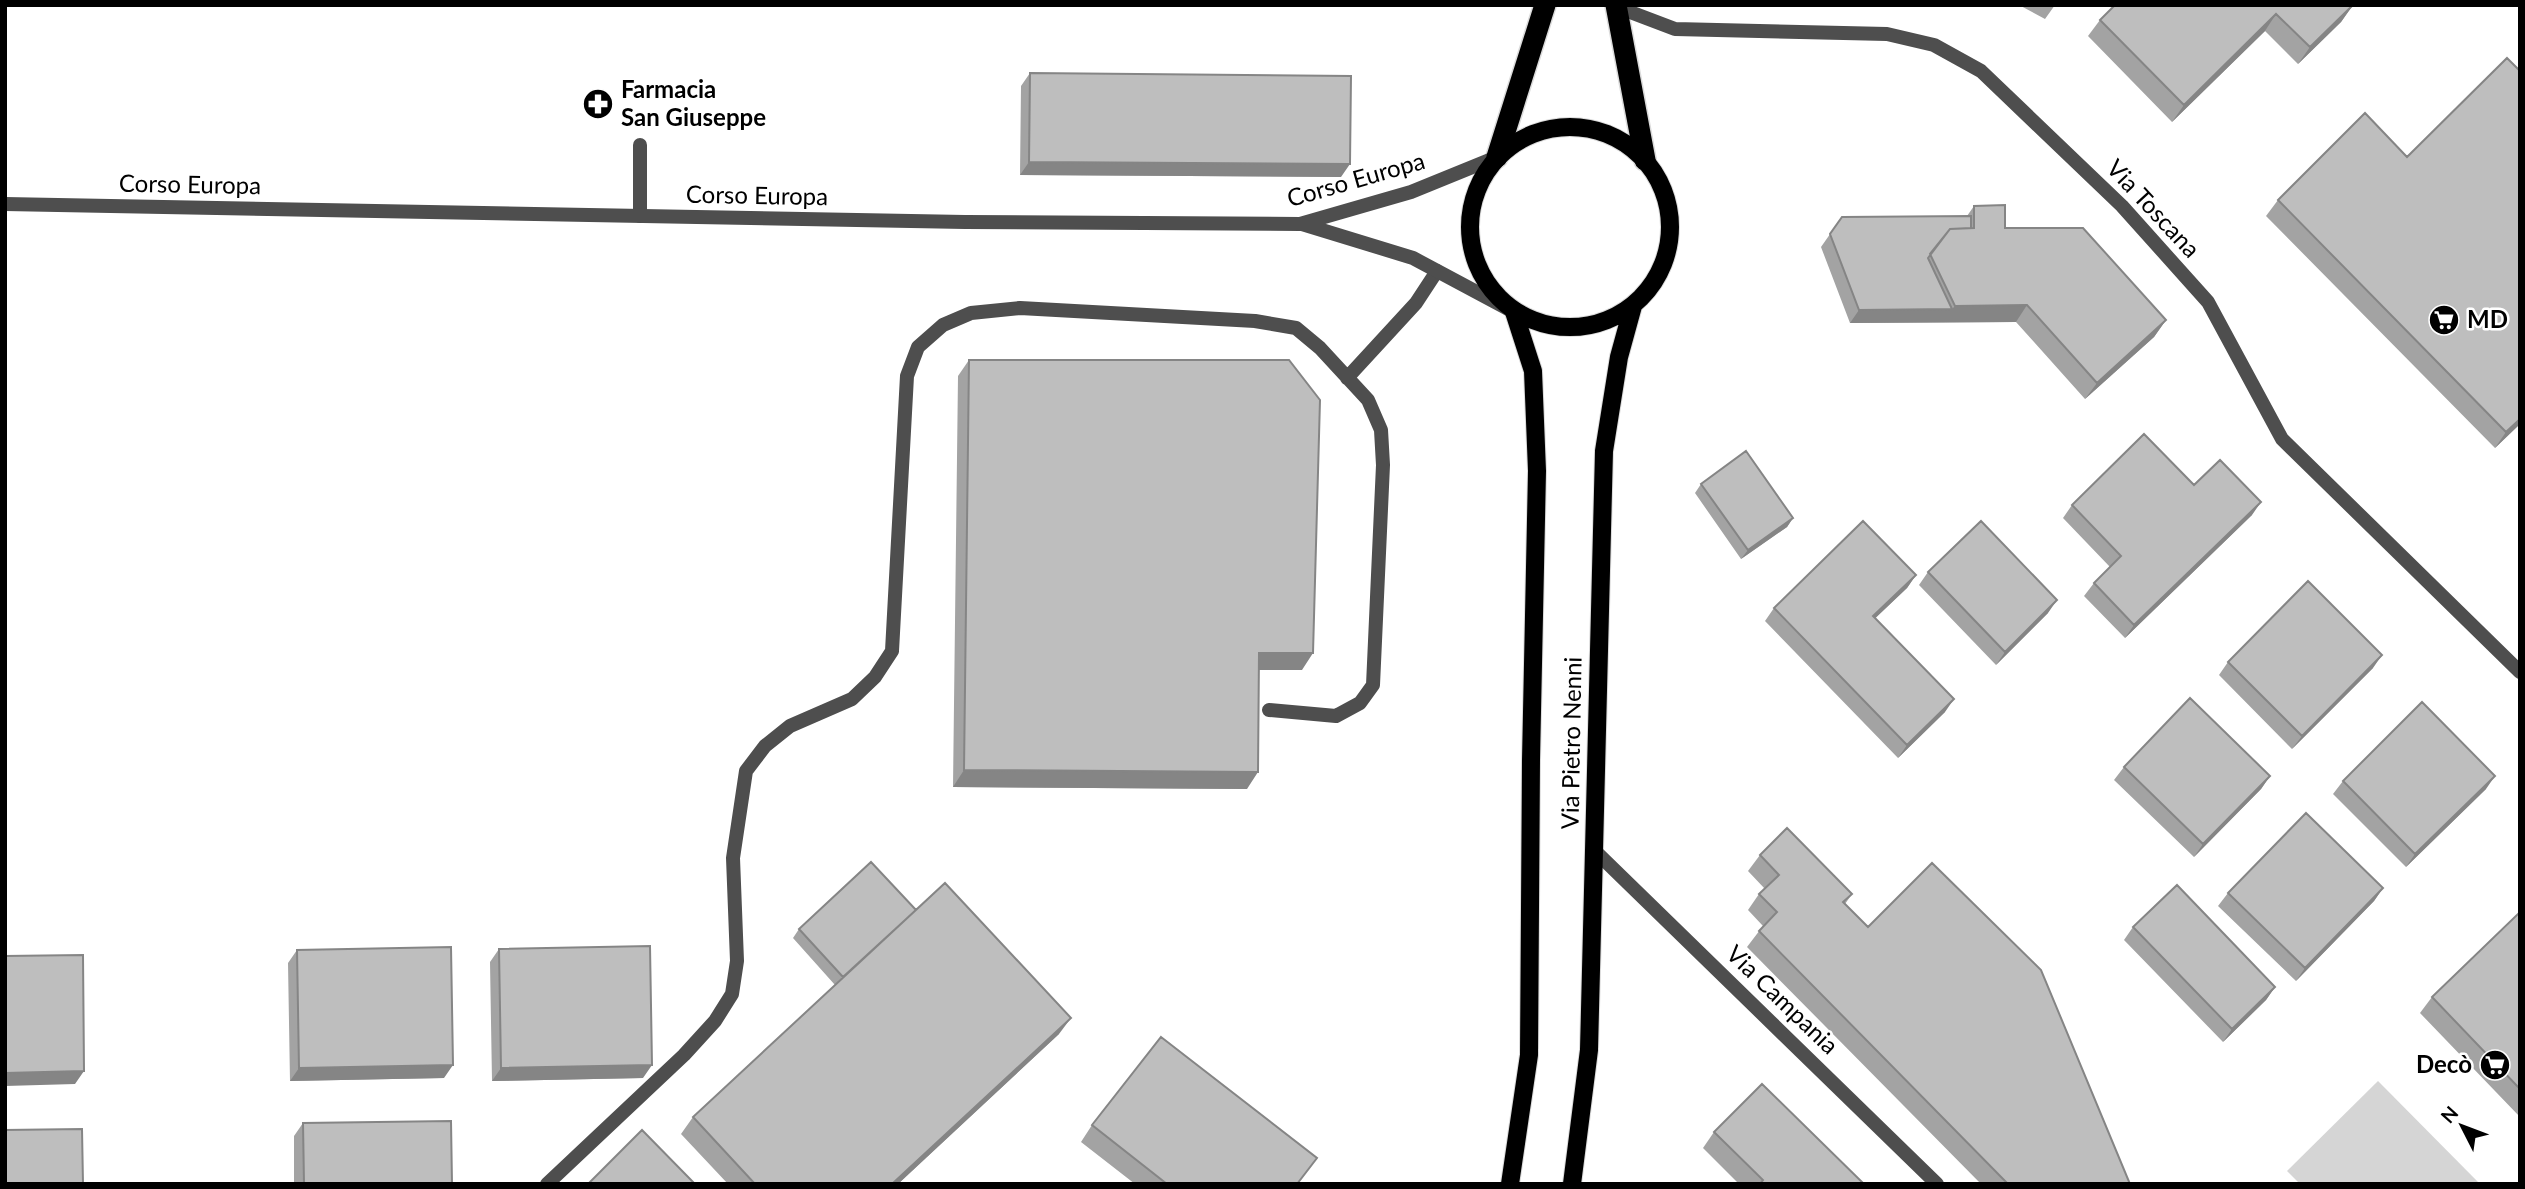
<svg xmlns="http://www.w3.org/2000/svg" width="2525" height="1189" font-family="Lato,sans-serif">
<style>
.green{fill:#d5d5d5}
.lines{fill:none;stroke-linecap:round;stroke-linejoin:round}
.primary-casing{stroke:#dbdbdb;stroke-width:20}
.highway-casing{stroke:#dbdbdb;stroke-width:24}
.lane{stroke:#4e4e4e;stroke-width:14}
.street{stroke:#4e4e4e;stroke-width:14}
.primary{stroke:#000;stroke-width:18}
.highway{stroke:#000;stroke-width:21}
.wall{fill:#a3a3a3}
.shaded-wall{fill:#858585}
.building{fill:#bebebe;stroke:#858585;stroke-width:2}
.labels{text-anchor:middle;stroke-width:5;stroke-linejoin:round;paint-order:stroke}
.poi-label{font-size:24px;font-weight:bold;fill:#000;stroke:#fff;text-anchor:start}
.street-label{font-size:24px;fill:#000;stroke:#fff}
</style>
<rect width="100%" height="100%" fill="#fff"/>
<path class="green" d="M 2378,1081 L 2480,1184 L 2300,1184 L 2287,1171 Z"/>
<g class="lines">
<g class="primary-casing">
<path id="primary" d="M1470 227a100 100 0 1 1 200 0a100 100 0 1 1-200 0Z
M 1510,1184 L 1529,1055 L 1531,760 L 1537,471 L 1533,371 L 1514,312
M 1572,1184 L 1589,1050 L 1604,451 L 1619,357 L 1633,306"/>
</g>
<g class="highway-casing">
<path id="highway" d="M 1616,5 L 1645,160
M 1497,157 L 1545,5"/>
</g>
<path class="lane" d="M 640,216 L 640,145
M 1347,378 L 1416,303 L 1437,271
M 547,1184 L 684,1055 L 715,1021 L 732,994 L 737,961 L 733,858 L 746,771 L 765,746 L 790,726 L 852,699 L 875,677 L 892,651 L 907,376 L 918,347 L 943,325 L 971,313 L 1020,308 L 1255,321 L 1296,328 L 1320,348 L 1368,400 L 1381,430 L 1383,465 L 1373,685 L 1360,703 L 1336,716 L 1269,710"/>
<path class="street" d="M 1617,7 L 1675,29 L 1887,34 L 1934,45 L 1981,71 L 2122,206 L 2208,302 L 2282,439 L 2520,672
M 5,204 L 965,222 L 1300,224 L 1411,192 L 1497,157
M 1302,224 L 1413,258 L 1514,312
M 1594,850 L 1937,1184"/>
<use href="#primary" class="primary"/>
<use href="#highway" class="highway"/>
</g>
<path class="wall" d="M 2019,5 L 2055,5 L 2045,19 Z
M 2353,5 L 2341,22 L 2298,64 L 2265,31 L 2172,122 L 2088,36 L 2100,20 Z
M 1030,73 L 1341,177 L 1020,175 L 1021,86 Z
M 2278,200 L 2520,424 L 2495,448 L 2266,216 Z
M 1974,206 L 2005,228 L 2166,320 L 2154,337 L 2085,399 L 2016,322 L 1850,323 L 1821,247 L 1842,217 L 1967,216 Z
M 969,360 L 1302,670 L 1259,670 L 1247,789 L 953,787 L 958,376 Z
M 1701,484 L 1793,518 L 1787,527 L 1741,559 L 1695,493 Z
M 2194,485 L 2252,515 L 2125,638 L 2084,596 L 2094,583 L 2110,567 L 2063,518 L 2072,505 Z
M 1928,572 L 2048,613 L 1996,665 L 1919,585 Z
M 1916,575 L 1907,588 L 1875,618 L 1945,712 L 1898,758 L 1765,621 L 1774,608 Z
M 2228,662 L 2373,668 L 2292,749 L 2219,675 Z
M 2124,767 L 2270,776 L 2261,789 L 2194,857 L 2114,780 Z
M 2343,781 L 2486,789 L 2406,867 L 2333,794 Z
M 1760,855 L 1852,894 L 1845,904 L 2130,1184 L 1981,1184 L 1747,947 L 1763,926 L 1748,910 L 1759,894 L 1765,889 L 1748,871 Z
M 2383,888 L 2374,901 L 2296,981 L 2218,906 L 2228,893 Z
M 916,910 L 1059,1034 L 898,1184 L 728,1184 L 681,1134 L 693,1117 L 835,985 L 793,938 L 799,929 Z
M 2520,912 L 2520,1117 L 2420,1013 L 2432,997 Z
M 2133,927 L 2275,987 L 2266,1000 L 2223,1042 L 2124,940 Z
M 499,949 L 643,1078 L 492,1081 L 490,962 Z
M 297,950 L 444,1078 L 290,1081 L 288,963 Z
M 303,1123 L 452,1184 L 294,1184 L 294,1136 Z
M 1092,1125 L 1299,1184 L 1135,1184 L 1081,1142 Z
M 1714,1132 L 1864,1184 L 1739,1184 L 1703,1148 Z"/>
<path class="shaded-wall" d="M 2353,5 L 2341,22 L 2298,64 L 2310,47 Z
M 2276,14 L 2265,31 L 2172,122 L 2184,105 Z
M 1029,162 L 1350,164 L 1341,177 L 1020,175 Z
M 2027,305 L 2016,322 L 1850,323 L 1859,310 L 1952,309 L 1955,306 Z
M 2166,320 L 2154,337 L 2085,399 L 2097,383 Z
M 2520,419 L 2520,424 L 2495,448 L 2506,432 Z
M 2261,502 L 2252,515 L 2125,638 L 2134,625 Z
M 1793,518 L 1787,527 L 1741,559 L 1748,550 Z
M 1916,575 L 1907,588 L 1864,629 L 1873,616 Z
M 2057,600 L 2048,613 L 1996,665 L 2005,652 Z
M 1259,653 L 1313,653 L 1302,670 L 1248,670 Z
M 2382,655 L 2373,668 L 2292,749 L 2302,736 Z
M 1954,699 L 1945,712 L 1898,758 L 1907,745 Z
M 964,770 L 1258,772 L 1247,789 L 953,787 Z
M 2270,776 L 2261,789 L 2194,857 L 2203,844 Z
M 2495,776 L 2486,789 L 2406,867 L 2415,854 Z
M 2383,888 L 2374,901 L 2296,981 L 2305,968 Z
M 2275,987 L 2266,1000 L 2223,1042 L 2232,1029 Z
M 1071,1018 L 1059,1034 L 898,1184 L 892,1184 Z
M 453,1065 L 444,1078 L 290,1081 L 299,1068 Z
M 652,1065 L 643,1078 L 492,1081 L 501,1068 Z
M 84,1071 L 75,1084 L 5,1086 L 5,1073 Z"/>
<path class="building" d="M 2115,5 L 2353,5 L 2310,47 L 2276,14 L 2184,105 L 2100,20 Z
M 2507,58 L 2520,71 L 2520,419 L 2506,432 L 2278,200 L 2365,113 L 2407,157 Z
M 1030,73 L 1351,76 L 1350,164 L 1029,162 Z
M 2005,205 L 2005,228 L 2083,228 L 2166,320 L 2097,383 L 2027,305 L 1955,306 L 1930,254 L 1950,229 L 1974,228 L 1974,206 Z
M 1971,216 L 1971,228 L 1950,229 L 1928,258 L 1952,309 L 1859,310 L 1830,234 L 1842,217 Z
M 969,360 L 1289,360 L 1320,400 L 1313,653 L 1259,653 L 1258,772 L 964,770 Z
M 2144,434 L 2194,485 L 2220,460 L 2261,502 L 2134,625 L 2094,583 L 2121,556 L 2072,505 Z
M 1746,451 L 1793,518 L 1748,550 L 1701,484 Z
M 1863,521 L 1916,575 L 1873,616 L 1954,699 L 1907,745 L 1774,608 Z
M 1981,521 L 2057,600 L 2005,652 L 1928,572 Z
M 2308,581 L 2382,655 L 2302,736 L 2228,662 Z
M 2190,698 L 2270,776 L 2203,844 L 2124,767 Z
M 2422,702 L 2495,776 L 2415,854 L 2343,781 Z
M 2306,813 L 2383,888 L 2305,968 L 2228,893 Z
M 1787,828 L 1852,894 L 1843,902 L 1868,927 L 1932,863 L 2041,970 L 2130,1184 L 2008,1184 L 1759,931 L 1777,912 L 1759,894 L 1779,875 L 1760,855 Z
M 871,862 L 916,910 L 843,977 L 799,929 Z
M 945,883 L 1071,1018 L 892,1184 L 755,1184 L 693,1117 Z
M 2177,885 L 2275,987 L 2232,1029 L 2133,927 Z
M 2520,912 L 2520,1089 L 2432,997 Z
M 650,946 L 652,1065 L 501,1068 L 499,949 Z
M 451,947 L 453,1065 L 299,1068 L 297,950 Z
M 83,955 L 84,1071 L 5,1073 L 5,956 Z
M 1161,1037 L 1317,1158 L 1297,1184 L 1167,1184 L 1092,1125 Z
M 1762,1084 L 1864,1184 L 1760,1184 L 1763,1180 L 1714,1132 Z
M 451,1121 L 452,1184 L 304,1184 L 303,1123 Z
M 82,1129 L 83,1184 L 5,1184 L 5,1130 Z
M 642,1130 L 695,1184 L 588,1184 Z"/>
<defs>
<g id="pharmacy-disc" transform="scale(1.575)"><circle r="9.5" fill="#000" stroke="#fff"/><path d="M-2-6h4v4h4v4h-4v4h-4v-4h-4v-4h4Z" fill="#fff"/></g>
<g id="supermarket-disc" transform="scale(1.575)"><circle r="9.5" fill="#000" stroke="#fff"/><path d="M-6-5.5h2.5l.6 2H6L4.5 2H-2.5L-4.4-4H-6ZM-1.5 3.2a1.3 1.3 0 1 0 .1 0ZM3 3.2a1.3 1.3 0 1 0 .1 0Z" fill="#fff"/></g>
</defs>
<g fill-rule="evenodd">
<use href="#pharmacy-disc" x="598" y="104"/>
<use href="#supermarket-disc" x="2444" y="320"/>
<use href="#supermarket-disc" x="2495" y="1065"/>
</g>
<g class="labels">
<g class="poi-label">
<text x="621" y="98">Farmacia<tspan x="621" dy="28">San Giuseppe</tspan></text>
<text x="2467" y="328">MD</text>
<text x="2472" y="1073" text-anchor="end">Decò</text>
</g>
<g class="street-label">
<text transform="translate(1356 180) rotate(-16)" y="8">Corso Europa</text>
<text transform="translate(190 185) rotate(1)" y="8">Corso Europa</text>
<text transform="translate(757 196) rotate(1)" y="8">Corso Europa</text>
<text transform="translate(2153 209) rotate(47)" y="8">Via Toscana</text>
<text transform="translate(1572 743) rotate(-89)" y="8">Via Pietro Nenni</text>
<text transform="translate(1782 1000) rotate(44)" y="8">Via Campania</text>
</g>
</g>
<rect width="2525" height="1189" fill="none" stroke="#000000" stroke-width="14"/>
<g transform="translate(2462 1126) rotate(312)" stroke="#ffffff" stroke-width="5" paint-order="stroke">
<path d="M0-5L12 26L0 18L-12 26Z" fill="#000000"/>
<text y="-10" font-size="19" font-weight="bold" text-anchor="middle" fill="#000000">N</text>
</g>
</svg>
